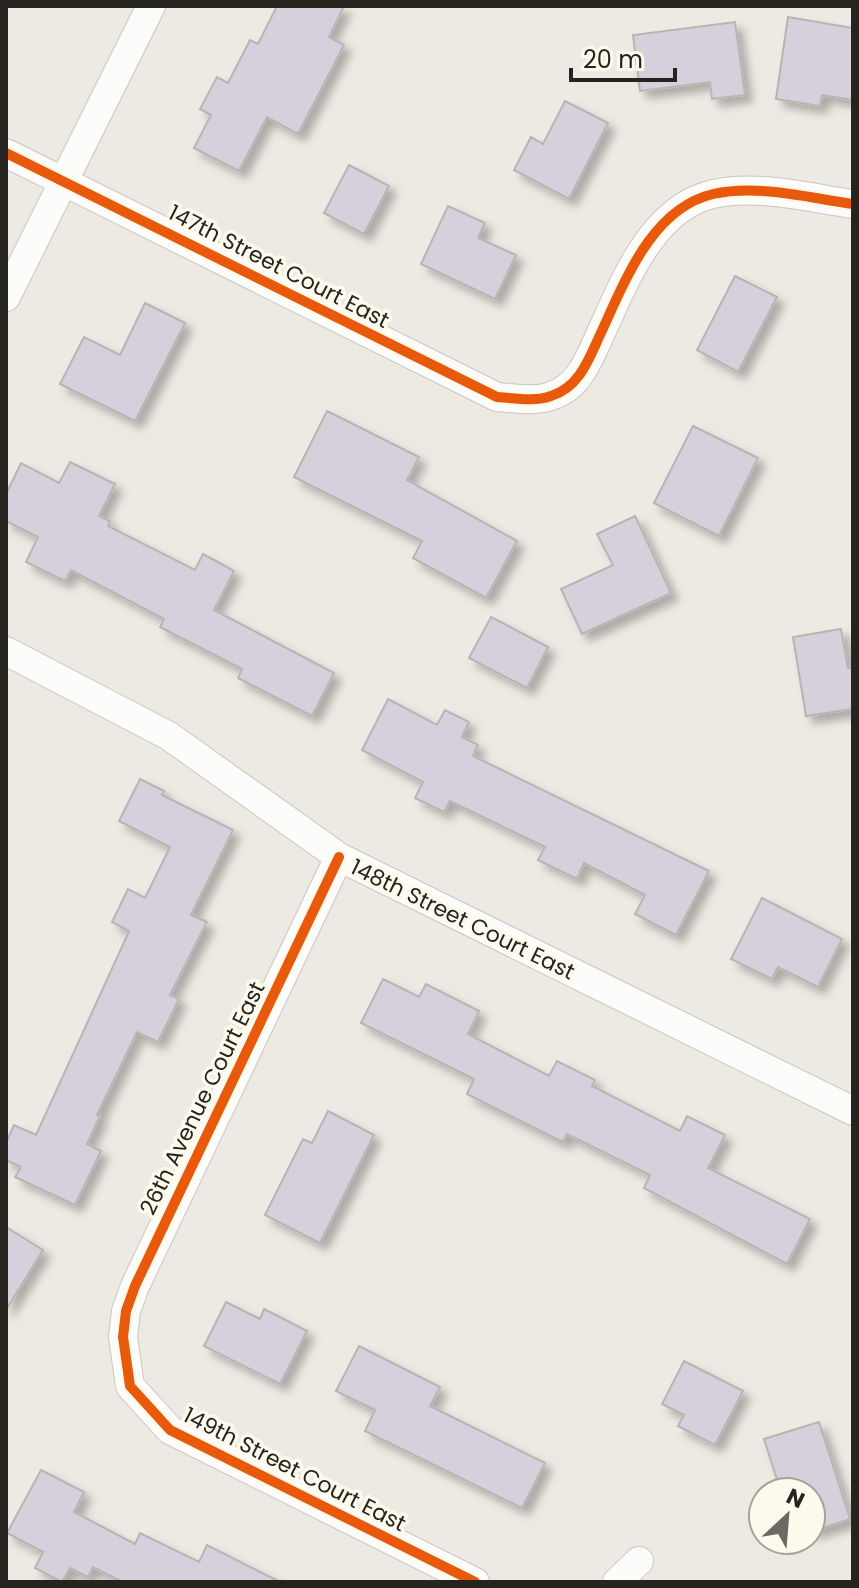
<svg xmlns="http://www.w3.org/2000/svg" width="859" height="1588" font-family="Poppins,sans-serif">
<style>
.building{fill:#d7cfdb;stroke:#b7b5b4;stroke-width:2;filter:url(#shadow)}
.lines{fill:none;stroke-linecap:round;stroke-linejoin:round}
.minor-casing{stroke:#c9c7c1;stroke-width:30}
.minor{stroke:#fcfcfb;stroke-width:28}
.cycleway-casing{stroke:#fcfaec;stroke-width:15}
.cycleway{stroke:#e8590c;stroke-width:10}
.labels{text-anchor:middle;stroke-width:7;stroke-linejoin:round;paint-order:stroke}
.street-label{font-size:22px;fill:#25241f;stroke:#fcfaec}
</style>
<defs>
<filter id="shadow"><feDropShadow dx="7" dy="7" stdDeviation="4" flood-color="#0004"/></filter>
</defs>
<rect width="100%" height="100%" fill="#eceae2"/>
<path class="building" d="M 277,6 L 344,6 L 329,37 L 344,45 L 298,134 L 267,117 L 239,171 L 194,148 L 211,115 L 200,109 L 217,77 L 228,83 L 250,40 L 258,44 Z
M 788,17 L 853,28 L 853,100 L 822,95 L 820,106 L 776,99 Z
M 735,22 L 745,95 L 712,99 L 710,82 L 640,91 L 633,35 Z
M 565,101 L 608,123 L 569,199 L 514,170 L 531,137 L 543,144 Z
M 349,165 L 389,186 L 364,234 L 324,213 Z
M 448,206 L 485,223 L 478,238 L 516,255 L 495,299 L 421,264 Z
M 735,276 L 777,297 L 738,372 L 697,350 Z
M 145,303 L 185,323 L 135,421 L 60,384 L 84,337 L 120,355 Z
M 327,411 L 419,457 L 407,480 L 517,541 L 486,598 L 413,558 L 422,541 L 294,477 Z
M 693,426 L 758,458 L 719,536 L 654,503 Z
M 70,462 L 115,484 L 99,516 L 110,521 L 108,526 L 195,570 L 203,554 L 234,571 L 214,610 L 334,673 L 312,716 L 238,678 L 242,669 L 160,627 L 164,619 L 71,570 L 65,581 L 26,562 L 38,537 L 6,521 L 6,494 L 21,463 L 59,483 Z
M 635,516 L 671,593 L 582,634 L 561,589 L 613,565 L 597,534 Z
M 491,617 L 548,647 L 527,688 L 469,658 Z
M 841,629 L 848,668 L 853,667 L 853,709 L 806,716 L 793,637 Z
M 388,699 L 437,725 L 445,710 L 469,722 L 462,737 L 478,745 L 473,756 L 709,871 L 676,935 L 635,914 L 645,895 L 584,863 L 577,879 L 538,860 L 545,847 L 450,801 L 444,812 L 415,798 L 423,782 L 362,750 Z
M 140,779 L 164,791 L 162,795 L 233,830 L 191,915 L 207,922 L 170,995 L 179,999 L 158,1042 L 137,1032 L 97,1115 L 100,1116 L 87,1144 L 101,1151 L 75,1205 L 15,1177 L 21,1167 L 6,1160 L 6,1143 L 14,1125 L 36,1135 L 126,938 L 129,931 L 112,922 L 128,889 L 145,898 L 170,847 L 119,821 Z
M 762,898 L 842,939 L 818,987 L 778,967 L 772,979 L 731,959 Z
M 383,979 L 419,997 L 426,984 L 479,1011 L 468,1034 L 549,1076 L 557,1061 L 595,1080 L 592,1086 L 680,1131 L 687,1116 L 725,1135 L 708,1168 L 810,1219 L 787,1264 L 644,1188 L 650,1175 L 567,1134 L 563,1142 L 467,1094 L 474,1079 L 361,1023 Z
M 328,1111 L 374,1135 L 320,1243 L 265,1215 L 303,1139 L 312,1143 Z
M 6,1227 L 43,1250 L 6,1310 Z
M 226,1302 L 260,1319 L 264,1309 L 307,1331 L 280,1384 L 204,1346 Z
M 359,1346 L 440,1387 L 430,1406 L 545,1463 L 522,1508 L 365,1431 L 375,1410 L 336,1391 Z
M 684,1361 L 743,1391 L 715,1445 L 678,1426 L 684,1415 L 662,1404 Z
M 819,1422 L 850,1519 L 811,1532 L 811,1492 L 781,1492 L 764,1439 Z
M 41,1470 L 84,1492 L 74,1512 L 135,1544 L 140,1533 L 199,1562 L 207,1545 L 280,1582 L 123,1582 L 93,1567 L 88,1577 L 70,1568 L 62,1582 L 35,1568 L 43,1552 L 7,1533 Z"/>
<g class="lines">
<g class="minor-casing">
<path id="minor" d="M 6,153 L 497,397 C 514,398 535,402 551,396 C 579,387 588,361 599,337 C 624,284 650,209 713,194 C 758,184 809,198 853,204
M 6,297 L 151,6
M 6,651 L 169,736 L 339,857 L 853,1111
M 339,857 L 135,1286 L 126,1311 L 123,1337 L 130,1386 L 170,1430 L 475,1582
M 617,1582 L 639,1561"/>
</g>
<use href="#minor" class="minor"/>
<g class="cycleway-casing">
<path id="cycleway" d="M 6,153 L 497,397 C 514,398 535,402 551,396 C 579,387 588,361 599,337 C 624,284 650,209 713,194 C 758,184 809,198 853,204
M 339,857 L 135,1286 L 126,1311 L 123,1337 L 130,1386 L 170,1430 L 475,1582"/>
</g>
<use href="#cycleway" class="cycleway"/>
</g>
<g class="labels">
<g class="street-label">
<text transform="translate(279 266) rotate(27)" y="8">147th Street Court East</text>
<text transform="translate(463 919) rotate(26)" y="8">148th Street Court East</text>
<text transform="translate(202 1098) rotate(-64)" y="8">26th Avenue Court East</text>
<text transform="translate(295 1469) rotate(27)" y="8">149th Street Court East</text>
</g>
</g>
<rect width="859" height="1588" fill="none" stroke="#25241f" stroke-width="16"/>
<g transform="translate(787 1516) rotate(26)"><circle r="38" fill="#fcfaec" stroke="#a6a49a" stroke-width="2"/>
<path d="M0-6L14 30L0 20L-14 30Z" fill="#6b6963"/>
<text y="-12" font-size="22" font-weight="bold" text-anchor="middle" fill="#25241f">N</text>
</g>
<path d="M571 68v12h104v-12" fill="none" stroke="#25241f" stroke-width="4"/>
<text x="583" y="68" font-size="24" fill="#25241f" stroke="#fcfaec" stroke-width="6" paint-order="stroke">20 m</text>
</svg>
